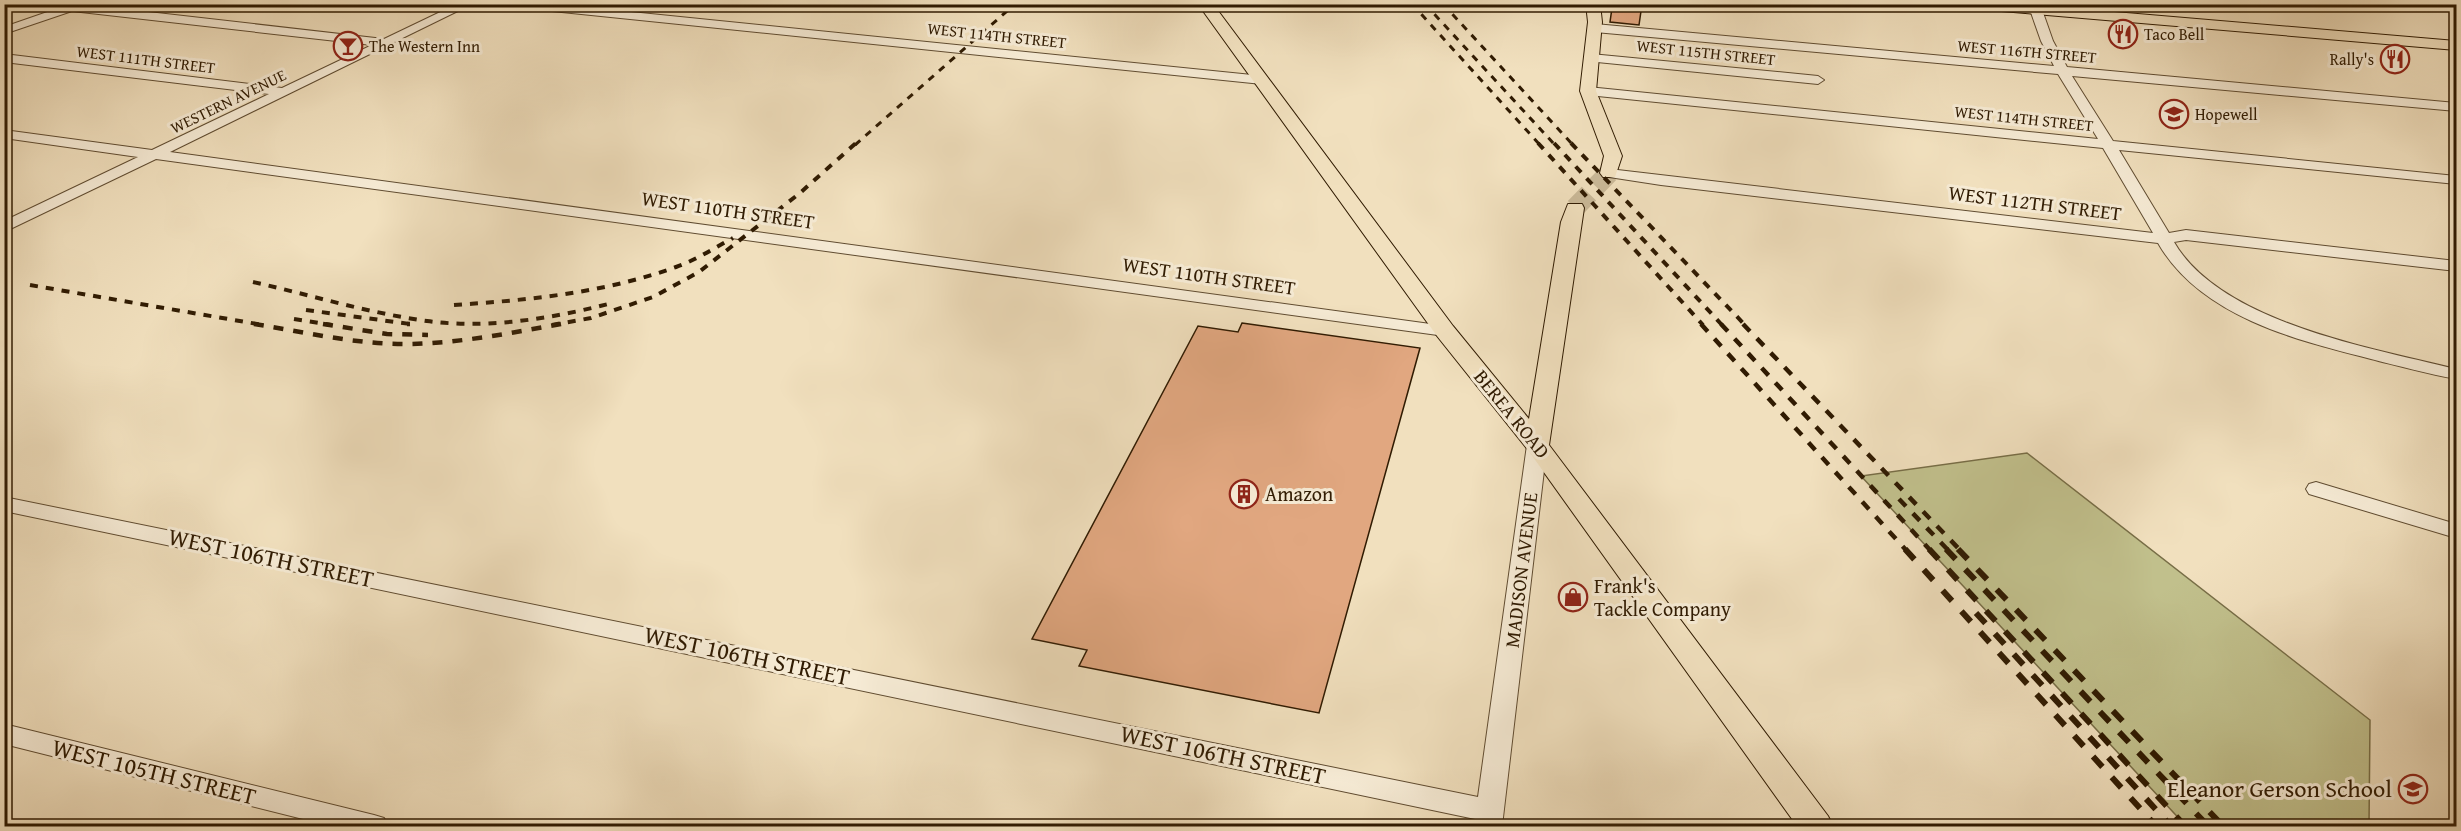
<svg xmlns="http://www.w3.org/2000/svg" width="2461" height="831" font-family="'Gentium Book Plus',serif">
<style>
.green{fill:#c1c08c;stroke:#786e47;stroke-width:1.5}
.building{fill:#e1a780;stroke:#301b02;stroke-width:1.5}
.lines{fill:none;stroke-linecap:round;stroke-linejoin:round}
.major-tunnel{stroke:#cab998;stroke-width:20;stroke-dasharray:20 10;stroke-linecap:butt}
.minor-casing{stroke:#604c31;stroke-width:2}
.major-casing{stroke:#301b02;stroke-width:2}
.minor{fill:#f6ebd5;fill-rule:evenodd}
.major{fill:#f1e0be;fill-rule:evenodd}
.rail-far3{stroke:#301b02;stroke-width:3;stroke-dasharray:7 7;stroke-linecap:butt}
.rail-far2{stroke:#301b02;stroke-width:4;stroke-dasharray:8 8;stroke-linecap:butt}
.rail-far1{stroke:#301b02;stroke-width:4.5;stroke-dasharray:10 10;stroke-linecap:butt}
.rail{stroke:#301b02;stroke-width:6;stroke-dasharray:14 14;stroke-linecap:butt}
.labels{text-anchor:middle;stroke-width:6;stroke-linejoin:round;paint-order:stroke}
.far-poi-label{font-size:16px;fill:#301b02;stroke:#f6ebd5;text-anchor:start}
.far-street-label{font-size:16px;fill:#301b02;stroke:#f6ebd5}
.street-label{font-size:20px;fill:#301b02;stroke:#f6ebd5}
.poi-label{font-size:20px;fill:#301b02;stroke:#f6ebd5;text-anchor:start}
.near-street-label{font-size:24px;fill:#301b02;stroke:#f6ebd5}
.near-poi-label{font-size:24px;fill:#301b02;stroke:#f6ebd5;text-anchor:end}
</style>
<rect width="100%" height="100%" fill="#f1e0be"/>
<filter id="stains"><feTurbulence type="fractalNoise" baseFrequency=".00333" numOctaves="4"/><feColorMatrix values="0 0 0 0 .2 0 0 0 0 .09 0 0 0 0 .02 0 0 0 .5 -.17"/></filter>
<radialGradient id="worn" r=".72"><stop offset=".6" stop-color="#630" stop-opacity="0"/><stop offset="1" stop-color="#630" stop-opacity=".3"/></radialGradient>
<path class="green" d="M 2027,453 L 2370,720 L 2369,826 L 2186,826 L 1861,476 Z"/>
<path class="building" d="M 1615,6 L 1637,8 L 1637,10 L 1641,11 L 1639,25 L 1610,22 L 1612,8 Z
M 1242,323 L 1420,348 L 1319,713 L 1079,666 L 1087,650 L 1032,639 L 1198,326 L 1238,332 Z"/>
<g class="lines">
<path class="major-tunnel" d="M 1575,208 L 1609,173"/>
<g class="minor-casing">
<path id="minor" d="M 38,4 L 78,4 L 384,39 L 457,4 L 472,4 L 170,152 L 1445,326 L 1451,327 L 1454,331 L 1451,335 L 1445,336 L 156,159 L 4,232 L 4,221 L 138,157 L 4,138 L 4,130 L 152,150 L 269,94 L 4,62 L 4,54 L 282,88 L 372,45 L 72,11 L 4,34 L 4,27 L 56,9 Z
M 508,4 L 552,4 L 1262,76 L 1268,80 L 1262,84 L 513,7 Z
M 2028,4 L 2040,4 L 2053,41 L 2067,67 L 2456,103 L 2456,111 L 2072,76 L 2113,141 L 2456,176 L 2456,184 L 2119,150 L 2169,233 L 2186,230 L 2456,261 L 2456,271 L 2186,240 L 2174,242 C 2221,323 2372,348 2456,369 L 2456,379 C 2428,374 2399,366 2371,359 C 2295,340 2200,316 2158,243 L 1661,185 L 1609,177 L 1602,173 L 1609,169 L 2153,233 L 2103,148 L 1588,95 L 1581,91 L 1588,87 L 2098,139 L 2058,74 L 1595,32 L 1589,28 L 1595,24 L 2054,66 L 2041,41 Z
M 1591,54 L 1818,76 L 1824,80 L 1818,84 L 1587,61 L 1585,58 L 1587,55 Z
M 1537,439 L 1544,441 L 1547,445 L 1502,826 L 1474,826 L 1475,819 L 4,511 L 4,497 L 1478,797 L 1527,445 L 1530,441 Z
M 2316,482 L 2456,524 L 2456,538 L 2309,494 L 2306,489 L 2309,484 Z
M 4,724 L 374,815 L 384,818 L 388,826 L 331,826 L 4,744 Z"/>
</g>
<g class="major-casing">
<path id="major" d="M 1198,4 L 1213,4 L 1453,326 L 1529,419 L 1561,222 L 1568,204 L 1582,204 L 1584,208 L 1549,445 L 1828,816 L 1833,826 L 1797,826 L 1528,450 L 1437,336 Z
M 1586,4 L 1600,4 L 1602,22 L 1596,91 L 1622,156 L 1615,177 L 1603,177 L 1600,173 L 1604,156 L 1580,91 L 1588,22 Z
M 1959,4 L 2021,4 L 2456,41 L 2456,50 L 1966,8 Z"/>
</g>
<use href="#minor" class="minor"/>
<use href="#major" class="major"/>
<path class="rail-far3" d="M 1412,4 L 1540,145
M 1425,4 L 1555,145
M 1443,4 L 1573,145
M 855,145 L 1015,4"/>
<path class="rail-far2" d="M 1538,143 L 1703,325
M 1554,143 L 1722,325
M 1571,143 L 1745,325
M 253,282 C 311,295 368,313 427,321 C 486,329 550,319 608,304
M 30,285 L 263,325
M 454,305 C 529,300 604,293 676,267 C 696,260 714,248 733,238
M 306,310 L 410,324
M 294,319 L 332,325
M 552,325 L 591,318 L 653,297 L 699,272 L 800,193 L 856,143"/>
<path class="rail-far1" d="M 254,324 C 305,332 358,345 410,344 C 460,343 511,333 561,324
M 323,324 L 387,334 L 428,335
M 407,324 L 410,324
M 1701,324 L 1906,550
M 1721,324 L 1930,550
M 1743,324 L 1960,550
M 1899,499 L 1948,550"/>
<path class="rail" d="M 1905,549 L 2156,826
M 1929,549 L 2185,826
M 1946,549 L 2208,826
M 1958,549 L 2223,826
M 1976,613 L 2171,826"/>
</g>
<defs>
<g id="restaurant-ring" transform="scale(1.5)"><circle r="9.5" fill="#f6ebd5" stroke="#8f2418" stroke-width="1.5"/><path d="M-5-6h1v4h1v-4h1v4h1v-4h1v5L-1.5 .5V6h-2V.5L-5-1ZM5-6V6H3V1.5H1.5Q1.5-4 5-6Z" fill="#8f2418"/></g>
<g id="bar-ring" transform="scale(1.5)"><circle r="9.5" fill="#f6ebd5" stroke="#8f2418" stroke-width="1.5"/><path d="M-6-5H6L.8 .8V4.5H3.5V6h-7V4.5H-.8V.8Z" fill="#8f2418"/></g>
<g id="school-ring" transform="scale(1.5)"><circle r="9.5" fill="#f6ebd5" stroke="#8f2418" stroke-width="1.5"/><path d="M0-5L7-2L0 1L-7-2ZM-4 1L0 2.5L4 1V4Q0 6-4 4Z" fill="#8f2418"/></g>
<g id="building-ring" transform="scale(1.5)"><circle r="9.5" fill="#f6ebd5" stroke="#8f2418" stroke-width="1.5"/><path d="M-4-6H4V6H1V3H-1V6H-4ZM-2.5-4.3h1.7v1.8h-1.7ZM.8-4.3h1.7v1.8H.8ZM-2.5-1h1.7V.8h-1.7ZM.8-1h1.7V.8H.8Z" fill="#8f2418"/></g>
<g id="shop-ring" transform="scale(1.5)"><circle r="9.5" fill="#f6ebd5" stroke="#8f2418" stroke-width="1.5"/><path d="M-5-2.5h2.3a2.7 3.5 0 0 1 5.4 0H5L5.5 6h-11ZM-1.5-2.5h3a1.5 2.3 0 0 0-3 0Z" fill="#8f2418"/></g>
</defs>
<g fill-rule="evenodd">
<use href="#restaurant-ring" x="2123" y="34"/>
<use href="#bar-ring" x="348" y="46"/>
<use href="#restaurant-ring" x="2395" y="59"/>
<use href="#school-ring" x="2174" y="114"/>
<use href="#building-ring" x="1244" y="494"/>
<use href="#shop-ring" x="1573" y="597"/>
<use href="#school-ring" x="2413" y="789"/>
</g>
<g class="labels">
<g class="far-poi-label">
<text x="2144" y="40">Taco Bell</text>
<text x="369" y="52">The Western Inn</text>
<text x="2374" y="65" text-anchor="end">Rally's</text>
<text x="2195" y="120">Hopewell</text>
</g>
<g class="far-street-label">
<text transform="translate(997 35) rotate(6)" y="6">WEST 114TH STREET</text>
<text transform="translate(2027 51) rotate(5)" y="6">WEST 116TH STREET</text>
<text transform="translate(1706 52) rotate(6)" y="6">WEST 115TH STREET</text>
<text transform="translate(146 59) rotate(7)" y="6">WEST 111TH STREET</text>
<text transform="translate(228 101) rotate(-26)" y="6">WESTERN AVENUE</text>
<text transform="translate(2024 118) rotate(6)" y="6">WEST 114TH STREET</text>
</g>
<g class="street-label">
<text transform="translate(2035 203) rotate(7)" y="7">WEST 112TH STREET</text>
<text transform="translate(728 210) rotate(8)" y="7">WEST 110TH STREET</text>
<text transform="translate(1209 276) rotate(8)" y="7">WEST 110TH STREET</text>
<text transform="translate(1512 414) rotate(51)" y="7">BEREA ROAD</text>
<text transform="translate(1521 570) rotate(-83)" y="7">MADISON AVENUE</text>
</g>
<g class="poi-label">
<text x="1265" y="501">Amazon</text>
<text x="1594" y="593">Frank's<tspan x="1594" dy="23">Tackle Company</tspan></text>
</g>
<g class="near-street-label">
<text transform="translate(271 558) rotate(12)" y="8">WEST 106TH STREET</text>
<text transform="translate(747 656) rotate(12)" y="8">WEST 106TH STREET</text>
<text transform="translate(1223 755) rotate(12)" y="8">WEST 106TH STREET</text>
<text transform="translate(154 772) rotate(14)" y="8">WEST 105TH STREET</text>
</g>
<g class="near-poi-label">
<text x="2392" y="797">Eleanor Gerson School</text>
</g>
</g>
<rect width="2461" height="831" fill="none" stroke="#f1e0be" stroke-width="24"/>
<rect x="6" y="6" width="2449" height="819" fill="none" stroke="#301b02" stroke-width="3"/>
<rect x="12" y="12" width="2437" height="807" fill="none" stroke="#301b02" stroke-width="1.5"/>
<rect width="100%" height="100%" filter="url(#stains)"/>
<rect width="100%" height="100%" fill="url(#worn)"/>
</svg>
